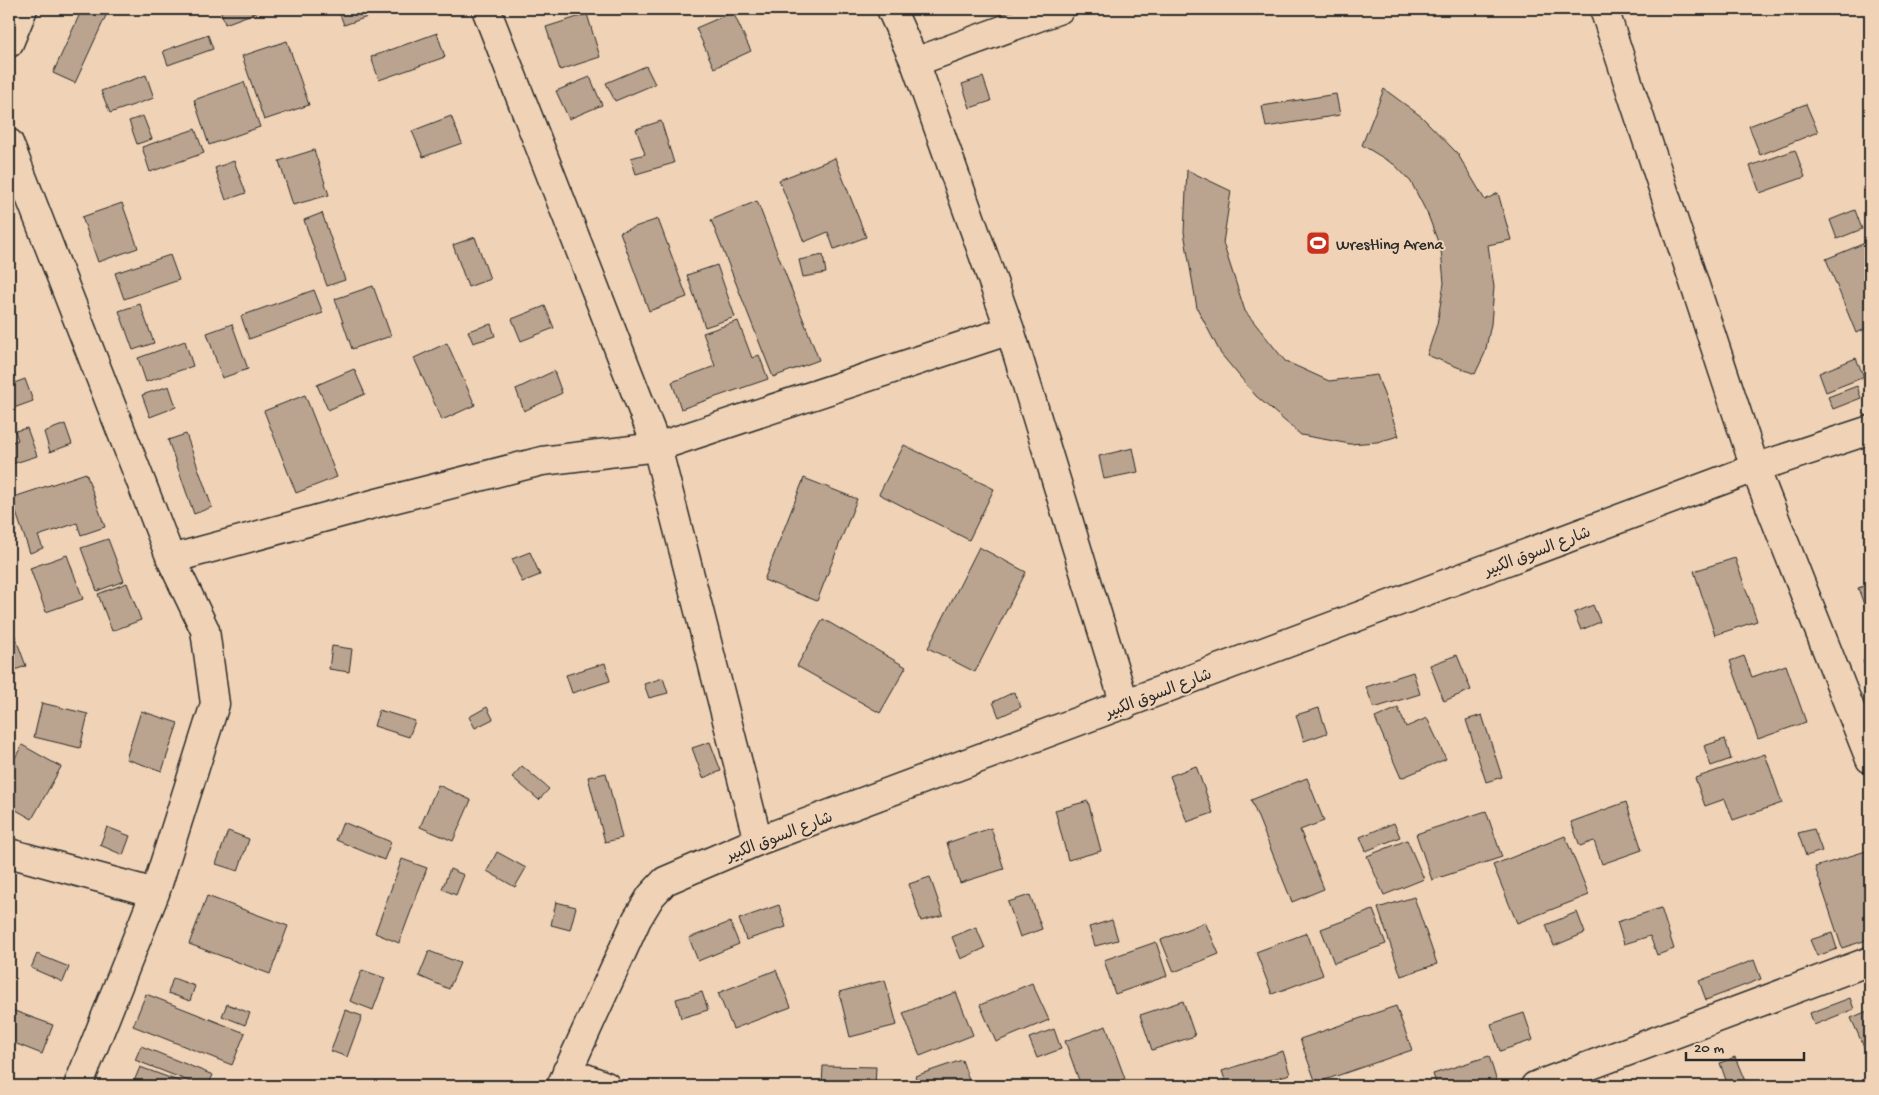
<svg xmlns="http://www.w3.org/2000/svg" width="1879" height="1095" font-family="'Gochi Hand','Playpen Sans Arabic',sans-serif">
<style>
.building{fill:#baa48f;stroke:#2b2b2b}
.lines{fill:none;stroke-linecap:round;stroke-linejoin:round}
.minor-casing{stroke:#2b2b2b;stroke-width:31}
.minor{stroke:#f0d3b6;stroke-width:28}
.labels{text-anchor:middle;stroke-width:4;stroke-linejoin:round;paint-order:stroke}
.poi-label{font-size:16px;fill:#2b2b2b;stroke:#f0d3b6;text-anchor:start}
.street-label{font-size:16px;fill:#2b2b2b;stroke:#f0d3b6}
</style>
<rect width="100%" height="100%" fill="#f0d3b6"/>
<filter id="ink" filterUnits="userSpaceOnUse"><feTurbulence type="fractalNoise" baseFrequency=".02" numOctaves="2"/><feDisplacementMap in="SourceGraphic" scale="10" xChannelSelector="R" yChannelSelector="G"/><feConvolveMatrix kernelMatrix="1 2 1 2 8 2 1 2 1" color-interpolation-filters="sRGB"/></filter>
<g filter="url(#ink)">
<path class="building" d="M 82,9 L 109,9 L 75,83 L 53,73 Z
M 220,9 L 265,9 L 225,24 Z
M 338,9 L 384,9 L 385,11 L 344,25 Z
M 733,12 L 751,51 L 714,68 L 696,28 Z
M 587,14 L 600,57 L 560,70 L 546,27 Z
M 437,33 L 445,57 L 379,80 L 371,57 Z
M 208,35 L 213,49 L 168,65 L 163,51 Z
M 287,41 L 309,105 L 264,120 L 242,56 Z
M 646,66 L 655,84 L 615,101 L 606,83 Z
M 146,75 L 154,98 L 110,113 L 101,91 Z
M 590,77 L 602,105 L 569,119 L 556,91 Z
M 983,77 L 991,101 L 970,108 L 962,84 Z
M 244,82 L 260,127 L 209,145 L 194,100 Z
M 1384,89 L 1422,117 L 1457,153 L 1485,200 L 1498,193 L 1511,240 L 1488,245 L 1494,287 L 1491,324 L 1485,353 L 1475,374 L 1427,355 L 1437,324 L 1444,283 L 1441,250 L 1428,215 L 1411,182 L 1395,165 L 1362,145 Z
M 1336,94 L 1340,115 L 1266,127 L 1262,106 Z
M 1806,104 L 1818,132 L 1760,155 L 1749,126 Z
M 143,116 L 152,139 L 137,144 L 129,121 Z
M 451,116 L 462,143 L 423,157 L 412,131 Z
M 661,121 L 674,163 L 636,174 L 631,158 L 645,154 L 636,129 Z
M 195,129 L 204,153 L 150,172 L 142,147 Z
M 314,150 L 329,195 L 293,205 L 279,161 Z
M 1795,150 L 1805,177 L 1760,193 L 1750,166 Z
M 835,158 L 866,237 L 834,249 L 828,232 L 804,242 L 779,180 Z
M 234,161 L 246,193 L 226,200 L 215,168 Z
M 1187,170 L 1231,191 L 1223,243 L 1245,311 L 1285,361 L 1329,381 L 1377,375 L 1399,436 L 1377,442 L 1350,444 L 1301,435 L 1256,396 L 1221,354 L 1197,308 L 1184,232 Z
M 757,201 L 819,360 L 773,377 L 711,220 Z
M 122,203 L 138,248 L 98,262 L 82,217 Z
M 1855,210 L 1862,229 L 1837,239 L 1830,220 Z
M 322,213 L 345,280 L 327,286 L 304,220 Z
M 658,219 L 687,297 L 649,311 L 620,232 Z
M 475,237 L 490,279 L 468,287 L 453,245 Z
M 1870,241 L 1870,327 L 1856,333 L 1826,259 Z
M 170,255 L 179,280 L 124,299 L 115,273 Z
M 823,255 L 826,273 L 803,277 L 799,260 Z
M 717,265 L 735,317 L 705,327 L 687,275 Z
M 373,286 L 391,336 L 352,349 L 335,299 Z
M 314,290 L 323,313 L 249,339 L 241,316 Z
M 140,304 L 154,343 L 133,350 L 119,311 Z
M 545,306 L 554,328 L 521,341 L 512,319 Z
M 738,321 L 752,358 L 759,355 L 768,379 L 681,409 L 672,382 L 715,366 L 703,333 Z
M 232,324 L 248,369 L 222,378 L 207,333 Z
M 491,324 L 495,336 L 473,343 L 468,331 Z
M 185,341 L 193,366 L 146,382 L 138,358 Z
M 447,343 L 475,405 L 442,420 L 414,358 Z
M 1856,358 L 1864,377 L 1826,392 L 1819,373 Z
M 354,369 L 365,394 L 328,410 L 317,385 Z
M 554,371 L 562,393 L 524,411 L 516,389 Z
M 25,379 L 33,401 L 11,409 L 9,404 L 9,385 Z
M 169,386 L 176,407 L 150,417 L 142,395 Z
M 1857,386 L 1861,398 L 1833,409 L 1828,397 Z
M 305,395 L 337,477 L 296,493 L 264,411 Z
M 65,424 L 72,444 L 50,452 L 44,432 Z
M 27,428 L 37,456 L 12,464 L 9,455 L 9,443 L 18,440 L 15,431 Z
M 186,434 L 212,507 L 194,514 L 168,440 Z
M 904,445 L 994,489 L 969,540 L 879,494 Z
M 1133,448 L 1138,472 L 1104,479 L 1099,456 Z
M 86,473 L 105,527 L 81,535 L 77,523 L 38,536 L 43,548 L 30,553 L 11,498 Z
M 804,478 L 857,499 L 817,601 L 764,580 Z
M 108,539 L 124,581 L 97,591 L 81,548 Z
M 979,547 L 1026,572 L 975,672 L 928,648 Z
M 530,552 L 540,575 L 522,582 L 512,559 Z
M 67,555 L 83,599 L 46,612 L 30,568 Z
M 1735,558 L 1757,621 L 1715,635 L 1694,571 Z
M 127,583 L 141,620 L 112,631 L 98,594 Z
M 1870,584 L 1870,621 L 1858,588 Z
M 1593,605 L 1600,622 L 1581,630 L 1574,613 Z
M 823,619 L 906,667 L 880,713 L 797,666 Z
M 9,620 L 26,666 L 9,672 Z
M 332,646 L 352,649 L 349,672 L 329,669 Z
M 1457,655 L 1471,690 L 1444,701 L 1430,665 Z
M 1744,656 L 1752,677 L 1786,665 L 1806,722 L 1758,739 L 1730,661 Z
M 1870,659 L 1870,682 L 1863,661 Z
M 605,663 L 610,681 L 572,693 L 566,675 Z
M 1413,672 L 1420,694 L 1374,708 L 1366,687 Z
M 663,678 L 668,693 L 649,698 L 644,684 Z
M 1014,692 L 1021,707 L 999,717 L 993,702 Z
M 42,703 L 88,714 L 80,748 L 34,737 Z
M 487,707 L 493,719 L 475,728 L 469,717 Z
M 1319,708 L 1327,733 L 1304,741 L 1296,715 Z
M 1398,708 L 1406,727 L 1427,718 L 1446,759 L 1401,778 L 1375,718 Z
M 379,710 L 415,721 L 409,737 L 374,726 Z
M 141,711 L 178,723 L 162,771 L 126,759 Z
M 1482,715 L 1502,777 L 1486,782 L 1466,720 Z
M 1725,739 L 1731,759 L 1711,766 L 1704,746 Z
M 710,742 L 721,771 L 703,778 L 692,748 Z
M 22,745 L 61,767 L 32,819 L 9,806 L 9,769 Z
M 1765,754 L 1782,803 L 1733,820 L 1725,799 L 1705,806 L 1695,778 Z
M 522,766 L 549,789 L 539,800 L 512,777 Z
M 1196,766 L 1213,813 L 1187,822 L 1170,776 Z
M 606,773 L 622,838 L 605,842 L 588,777 Z
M 1307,778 L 1324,821 L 1300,830 L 1324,889 L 1292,902 L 1251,800 Z
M 438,785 L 471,800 L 453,841 L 420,827 Z
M 1088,801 L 1101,851 L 1068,860 L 1055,810 Z
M 1626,802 L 1642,850 L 1602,864 L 1594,841 L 1580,846 L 1571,822 Z
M 1486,811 L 1502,857 L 1432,880 L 1416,834 Z
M 343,822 L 391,842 L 384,860 L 336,840 Z
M 1394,823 L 1400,837 L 1366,851 L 1360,837 Z
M 107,827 L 130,836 L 123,855 L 100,845 Z
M 991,828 L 1004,869 L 960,883 L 947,843 Z
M 1814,829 L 1822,851 L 1806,856 L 1798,833 Z
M 228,831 L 249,839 L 238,871 L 216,864 Z
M 1565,836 L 1589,895 L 1517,923 L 1493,865 Z
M 1407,840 L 1424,879 L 1384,895 L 1367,856 Z
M 1866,851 L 1870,865 L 1870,939 L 1842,948 L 1815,867 Z
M 497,852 L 526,868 L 515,887 L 487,871 Z
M 402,859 L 427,868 L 399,943 L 375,933 Z
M 450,869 L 464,875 L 456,895 L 442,889 Z
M 930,877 L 943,915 L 921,921 L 909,884 Z
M 1030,895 L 1042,929 L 1020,937 L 1008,902 Z
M 207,896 L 288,926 L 270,974 L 189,944 Z
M 1414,897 L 1437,964 L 1401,976 L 1378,908 Z
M 556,902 L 576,907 L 570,930 L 551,925 Z
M 779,905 L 786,927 L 746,940 L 739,919 Z
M 1661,908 L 1674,949 L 1657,955 L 1650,936 L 1624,944 L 1617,922 Z
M 1373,910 L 1386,944 L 1334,963 L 1321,929 Z
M 1577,912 L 1585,933 L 1554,946 L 1546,925 Z
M 1112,920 L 1118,940 L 1095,946 L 1089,927 Z
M 730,922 L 739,944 L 698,961 L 689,938 Z
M 1205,922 L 1219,954 L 1174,972 L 1161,940 Z
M 976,927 L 985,948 L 961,959 L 952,937 Z
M 1307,933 L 1323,975 L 1272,994 L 1256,952 Z
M 1832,933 L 1837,949 L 1817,956 L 1810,940 Z
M 1156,942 L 1167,976 L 1115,994 L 1104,960 Z
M 429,951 L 460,963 L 449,989 L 419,976 Z
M 37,954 L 69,967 L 63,982 L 31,968 Z
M 1754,960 L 1761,979 L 1706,1000 L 1699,981 Z
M 362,970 L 385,978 L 373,1010 L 350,1001 Z
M 776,970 L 791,1007 L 733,1029 L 718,993 Z
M 173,978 L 195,986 L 190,1001 L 168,993 Z
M 885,980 L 897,1025 L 850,1037 L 839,992 Z
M 1032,983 L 1049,1020 L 996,1042 L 980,1005 Z
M 702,992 L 708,1010 L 681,1018 L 676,999 Z
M 956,992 L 973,1035 L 920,1056 L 903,1013 Z
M 146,994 L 245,1033 L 232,1065 L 133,1026 Z
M 1850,998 L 1854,1009 L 1814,1025 L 1810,1013 Z
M 1183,1001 L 1195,1036 L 1152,1050 L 1140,1015 Z
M 227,1004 L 250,1013 L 245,1025 L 222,1016 Z
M 1396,1006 L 1412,1050 L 1316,1083 L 1300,1039 Z
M 9,1009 L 53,1025 L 42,1054 L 9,1041 Z
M 345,1010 L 362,1016 L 347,1057 L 331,1051 Z
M 1870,1010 L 1870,1061 L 1851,1018 Z
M 1524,1013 L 1533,1040 L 1500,1051 L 1491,1024 Z
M 1106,1026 L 1125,1079 L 1103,1086 L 1081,1086 L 1065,1041 Z
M 1054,1029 L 1061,1049 L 1037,1058 L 1029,1038 Z
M 141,1046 L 213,1075 L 208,1086 L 201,1086 L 135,1060 Z
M 1283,1051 L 1290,1074 L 1250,1086 L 1227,1086 L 1222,1071 Z
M 1489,1056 L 1497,1082 L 1483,1086 L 1437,1086 L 1433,1074 Z
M 1735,1057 L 1747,1086 L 1728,1086 L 1720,1063 Z
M 962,1060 L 971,1086 L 919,1086 L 915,1076 Z
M 823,1066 L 876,1067 L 875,1086 L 822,1086 Z
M 140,1067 L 192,1086 L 132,1086 Z"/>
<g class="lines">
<g class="minor-casing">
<path id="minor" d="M 486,9 L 657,447 L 758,841
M 891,9 L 915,62 L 1010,330 L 1125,705
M 1604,9 L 1755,468 L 1870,759
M 9,43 L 23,9
M 915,62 L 1060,9
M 9,143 L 171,559 L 205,630 L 215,704 L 155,893 L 78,1086
M 171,559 L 377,503 L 542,461 L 657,447 L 1010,330
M 9,853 L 155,893
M 567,1071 L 606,1086
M 561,1086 L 637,919 L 651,896 L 665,881 L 758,841 L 1755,468 L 1870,430
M 1535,1086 L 1870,961"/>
</g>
<use href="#minor" class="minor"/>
</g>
</g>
<defs>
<g id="stadium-square" transform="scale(1.25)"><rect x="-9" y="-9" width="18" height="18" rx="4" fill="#c8321e" stroke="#f0d3b6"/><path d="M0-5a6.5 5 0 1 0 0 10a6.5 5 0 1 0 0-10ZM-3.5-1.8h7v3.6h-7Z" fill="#fff"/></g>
</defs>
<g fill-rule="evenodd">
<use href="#stadium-square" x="1318" y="243"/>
</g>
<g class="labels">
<g class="poi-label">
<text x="1336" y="249">Wrestling Arena</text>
</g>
<g class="street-label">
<text transform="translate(1537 550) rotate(-21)" y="6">شارع السوق الكبير</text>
<text transform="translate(1158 692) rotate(-21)" y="6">شارع السوق الكبير</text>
<text transform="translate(779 835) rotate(-21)" y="6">شارع السوق الكبير</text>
</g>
</g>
<rect width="1879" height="1095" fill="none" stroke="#f0d3b6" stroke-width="30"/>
<rect x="15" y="15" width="1849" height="1065" fill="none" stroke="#2b2b2b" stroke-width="2" filter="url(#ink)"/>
<path d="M1686 1052v8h118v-8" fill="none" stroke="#2b2b2b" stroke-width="2.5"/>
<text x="1694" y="1052" font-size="15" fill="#2b2b2b" stroke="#f0d3b6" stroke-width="4" paint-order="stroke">20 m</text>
</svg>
